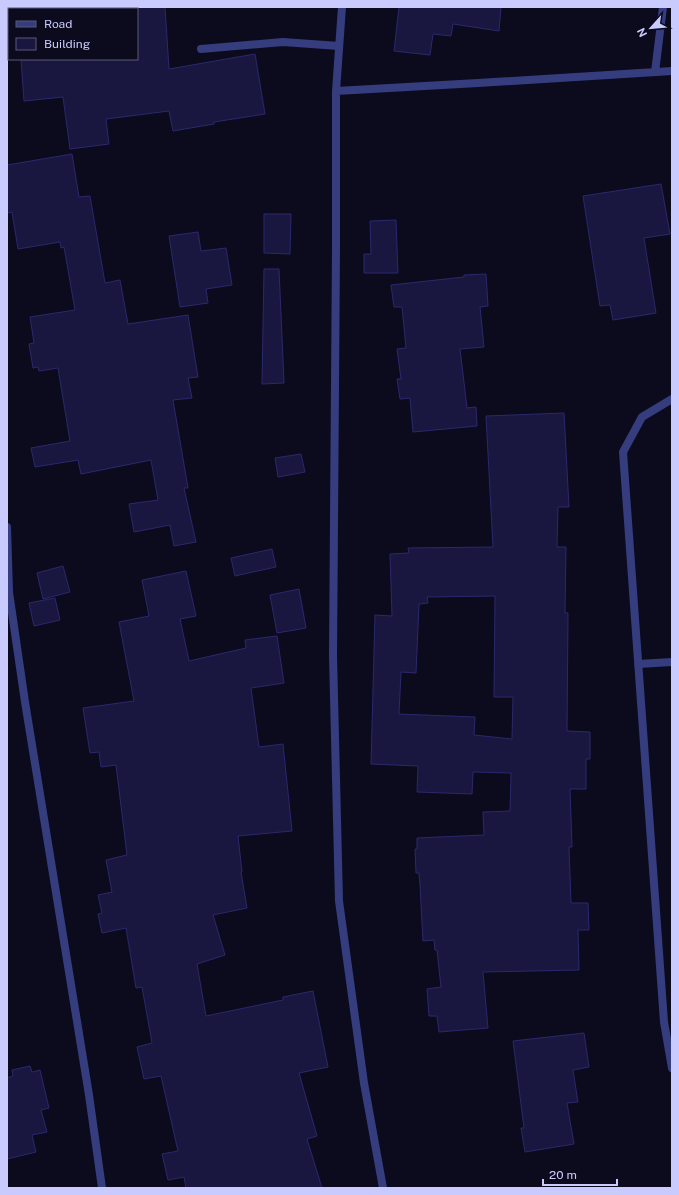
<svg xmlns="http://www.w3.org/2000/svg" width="679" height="1195" font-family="'Public Sans',sans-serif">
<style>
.building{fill:#191740;stroke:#2b286c;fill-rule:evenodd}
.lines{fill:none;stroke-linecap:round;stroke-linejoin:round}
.service{stroke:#353d7f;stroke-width:8}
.minor{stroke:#353d7f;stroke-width:8}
</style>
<rect width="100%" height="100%" fill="#0c0b1e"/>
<path class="building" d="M 137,7 L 165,7 L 169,69 L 255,54 L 265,114 L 214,122 L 214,124 L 173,131 L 169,111 L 106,119 L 109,144 L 70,149 L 63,97 L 24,101 L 21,59 L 137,59 Z
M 399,7 L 501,7 L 499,31 L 453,24 L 451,36 L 433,34 L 430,55 L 394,51 Z
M 72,154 L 79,197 L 90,196 L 105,283 L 120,280 L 128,324 L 188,315 L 198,377 L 188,378 L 192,398 L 173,400 L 188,488 L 184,488 L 196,542 L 174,546 L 170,525 L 134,532 L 129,504 L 158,500 L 151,460 L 81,474 L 78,460 L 35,467 L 31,448 L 70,441 L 58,368 L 39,371 L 38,367 L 33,368 L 29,344 L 34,343 L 30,317 L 75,310 L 64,247 L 61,248 L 60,242 L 18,249 L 12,212 L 7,213 L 7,165 Z
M 661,184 L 670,234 L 644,238 L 656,313 L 613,320 L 610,305 L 600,306 L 583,196 Z
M 264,214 L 291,214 L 290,254 L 264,253 Z
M 396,220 L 398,273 L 364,273 L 364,254 L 371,254 L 370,221 Z
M 198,232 L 201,251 L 226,248 L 232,285 L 206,289 L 208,303 L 180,307 L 169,236 Z
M 264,269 L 279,269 L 284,383 L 262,384 Z
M 486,274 L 488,306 L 480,307 L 484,347 L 460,349 L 467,408 L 476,407 L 477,426 L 413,432 L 410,398 L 400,399 L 397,379 L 401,379 L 397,349 L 406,348 L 402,307 L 394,307 L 391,285 L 464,277 L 464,275 Z
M 564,413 L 569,507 L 558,507 L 557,547 L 566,547 L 565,613 L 568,613 L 567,731 L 590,732 L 590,759 L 586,759 L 586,789 L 570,789 L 572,847 L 569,847 L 571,903 L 588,903 L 589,930 L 578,930 L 579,970 L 483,972 L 488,1028 L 439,1032 L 437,1016 L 429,1016 L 427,989 L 441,987 L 437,950 L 435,950 L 434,940 L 423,941 L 420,885 L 419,873 L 416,873 L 415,849 L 417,849 L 417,838 L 484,835 L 483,812 L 510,811 L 511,773 L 473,772 L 472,794 L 417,792 L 418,766 L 371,764 L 375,615 L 392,616 L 390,554 L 409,553 L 408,548 L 493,547 L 486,416 ZM 495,596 L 494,697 L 513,697 L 512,739 L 474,735 L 475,717 L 399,714 L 401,672 L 416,673 L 419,604 L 428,603 L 427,597 Z
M 301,454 L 305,472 L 278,477 L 275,458 Z
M 272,549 L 276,567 L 235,576 L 231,558 Z
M 63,566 L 70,592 L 43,599 L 37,573 Z
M 186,571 L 196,616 L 180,619 L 189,661 L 246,648 L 245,640 L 277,636 L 284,683 L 251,688 L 259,747 L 283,744 L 292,831 L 238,836 L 242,872 L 241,872 L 247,908 L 213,915 L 225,955 L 197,964 L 206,1016 L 283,1000 L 283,997 L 313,991 L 328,1067 L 299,1073 L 317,1136 L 307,1139 L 322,1188 L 186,1188 L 184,1177 L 168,1180 L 162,1154 L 178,1151 L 161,1076 L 144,1079 L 137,1047 L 152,1043 L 142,987 L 136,988 L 126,928 L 102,933 L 98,914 L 102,913 L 98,895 L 112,892 L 106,860 L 127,855 L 116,765 L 101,767 L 99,752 L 90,753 L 83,708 L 134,701 L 119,622 L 149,616 L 142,580 Z
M 299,589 L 306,628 L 277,633 L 270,595 Z
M 55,598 L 60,620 L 34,626 L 29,603 Z
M 584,1033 L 589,1067 L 573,1070 L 578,1102 L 567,1103 L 574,1144 L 525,1152 L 521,1128 L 524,1128 L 513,1041 Z
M 30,1066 L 32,1072 L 40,1070 L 49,1108 L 41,1110 L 47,1132 L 32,1135 L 36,1152 L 7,1159 L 7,1078 L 13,1076 L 12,1070 Z"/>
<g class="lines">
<path class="service" d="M 201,49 L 283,42 L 339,46"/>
<path class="minor" d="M 342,7 L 336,91 L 336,249 L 333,656 L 339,901 L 364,1083 L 383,1188
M 655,72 L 663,7
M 336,91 L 478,83 L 672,71
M 672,399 L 642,417 L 623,452 L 664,1022 L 672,1068
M 7,527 L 9,592 L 25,702 L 89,1095 L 102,1188
M 638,664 L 672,662"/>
</g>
<rect width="679" height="1195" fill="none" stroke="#c9cbff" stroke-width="16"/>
<rect x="8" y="8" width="130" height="52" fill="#0c0b1e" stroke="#585878"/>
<rect x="16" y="21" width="20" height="6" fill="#353d7f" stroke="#585878"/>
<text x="44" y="28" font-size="12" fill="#c9cbff">Road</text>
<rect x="16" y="38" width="20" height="12" fill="#191740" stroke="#585878"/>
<text x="44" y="48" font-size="12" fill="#c9cbff">Building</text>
<g transform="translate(651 28) rotate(243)" stroke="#0c0b1e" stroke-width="3" paint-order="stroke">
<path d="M0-3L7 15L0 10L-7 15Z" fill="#c9cbff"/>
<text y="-6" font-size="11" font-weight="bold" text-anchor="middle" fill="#c9cbff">N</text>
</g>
<path d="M543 1179v6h74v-6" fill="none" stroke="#c9cbff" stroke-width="2"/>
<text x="549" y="1179" font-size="12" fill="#c9cbff" stroke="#0c0b1e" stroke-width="3" paint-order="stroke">20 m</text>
</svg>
